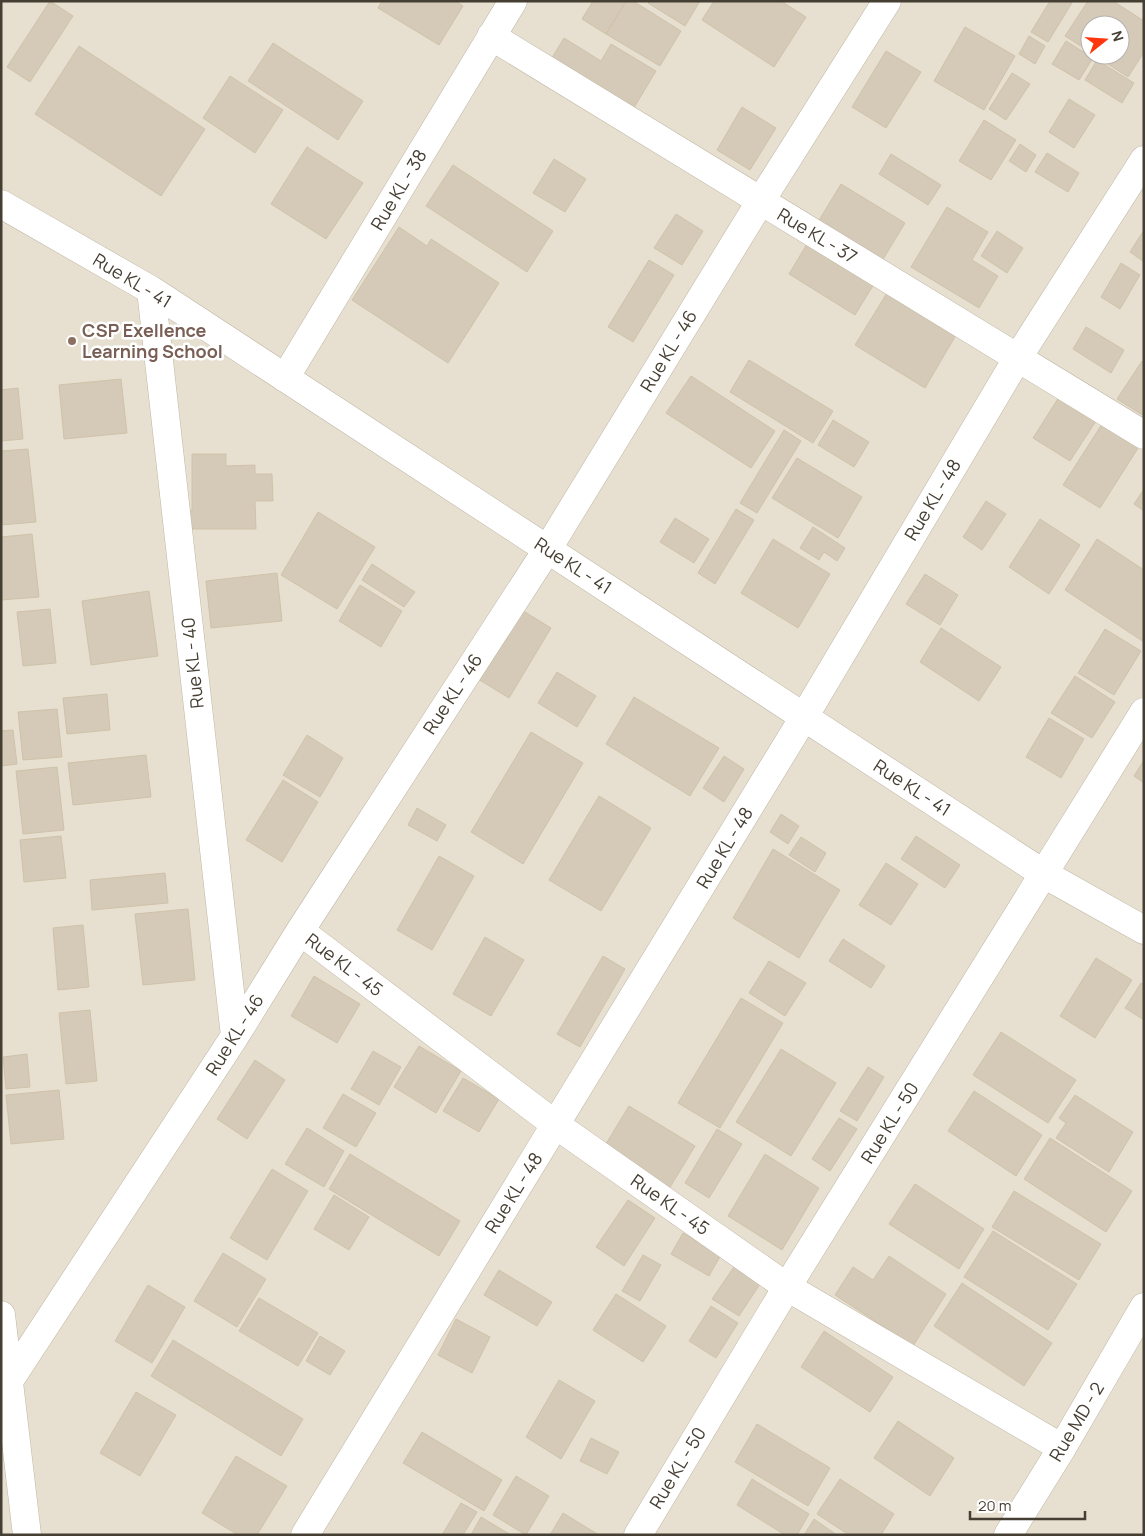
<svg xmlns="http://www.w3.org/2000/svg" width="1145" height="1536" font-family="Manrope,sans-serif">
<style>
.residential{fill:#e7e0d0;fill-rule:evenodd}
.building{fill:#d5cab7;stroke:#d0c2a9}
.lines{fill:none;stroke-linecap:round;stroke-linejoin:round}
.minor-casing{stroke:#bfb6a4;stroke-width:29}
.minor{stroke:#fff;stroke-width:28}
.education-dot{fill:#8d6e63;stroke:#fff;stroke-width:2}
.labels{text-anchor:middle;stroke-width:5;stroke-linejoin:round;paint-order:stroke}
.street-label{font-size:18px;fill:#453e32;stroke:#fff}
.education-label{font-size:18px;font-weight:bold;fill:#785e54;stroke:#fff;text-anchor:start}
</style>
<rect width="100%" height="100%" fill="#f3eee2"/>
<path class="residential" d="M 1,1 L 1144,1 L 1144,1535 L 1,1535 ZM 1090,25 L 1120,25 L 1120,55 L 1090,55 Z"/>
<path class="building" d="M 50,1 L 73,16 L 30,82 L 7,67 Z
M 382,1 L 456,1 L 463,6 L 439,45 L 378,8 Z
M 593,1 L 626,1 L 606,34 L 582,19 Z
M 626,1 L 633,1 L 681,31 L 660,66 L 606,34 Z
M 650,1 L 700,1 L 685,26 L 648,3 Z
M 714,1 L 781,1 L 806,17 L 774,67 L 702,20 Z
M 1050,1 L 1073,1 L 1048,42 L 1031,32 Z
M 1088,1 L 1113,1 L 1144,21 L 1144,52 L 1128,77 L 1094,55 L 1120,55 L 1120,25 L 1090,25 L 1090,52 L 1065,36 Z
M 965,27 L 1015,56 L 984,110 L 934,81 Z
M 1029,36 L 1045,46 L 1035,64 L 1019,54 Z
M 564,38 L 601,61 L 611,44 L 656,71 L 632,111 L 550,61 Z
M 1066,41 L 1093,58 L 1079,80 L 1052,64 Z
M 273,43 L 363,101 L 338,140 L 248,81 Z
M 79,46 L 205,129 L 161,196 L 35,114 Z
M 886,51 L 921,72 L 886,128 L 852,107 Z
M 1097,60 L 1134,83 L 1122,103 L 1085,80 Z
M 1012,73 L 1030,84 L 1006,120 L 989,109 Z
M 230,76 L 283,110 L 255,153 L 203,118 Z
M 1069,99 L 1095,115 L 1074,148 L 1049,132 Z
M 742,107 L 776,128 L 750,170 L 717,150 Z
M 984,120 L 1016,140 L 991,180 L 959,161 Z
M 1020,144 L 1036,155 L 1026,172 L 1009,161 Z
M 307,147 L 363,183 L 326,239 L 271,204 Z
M 1047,153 L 1079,173 L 1068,192 L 1035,172 Z
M 891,154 L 941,185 L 928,205 L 879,174 Z
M 554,159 L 586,179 L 565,212 L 533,193 Z
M 453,165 L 553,231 L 527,272 L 426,206 Z
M 841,184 L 905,223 L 882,261 L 818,222 Z
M 947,207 L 988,232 L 972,260 L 998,276 L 979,308 L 911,267 Z
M 676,214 L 703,231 L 682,265 L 654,248 Z
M 399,227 L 427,246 L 431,239 L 499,283 L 448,363 L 352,300 Z
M 1144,230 L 1144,262 L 1130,252 Z
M 997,231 L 1023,248 L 1007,273 L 981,256 Z
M 807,244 L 874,284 L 855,315 L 789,274 Z
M 649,260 L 674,275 L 633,342 L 608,327 Z
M 1121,263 L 1140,275 L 1120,309 L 1101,297 Z
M 887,293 L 956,335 L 925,388 L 855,345 Z
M 1086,327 L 1124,350 L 1111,373 L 1073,349 Z
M 749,360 L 833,411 L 813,443 L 730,392 Z
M 1142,361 L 1144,363 L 1144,416 L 1117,399 Z
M 691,376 L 775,431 L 751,468 L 666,413 Z
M 121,379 L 127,433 L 64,439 L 59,385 Z
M 18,388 L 23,439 L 1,441 L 1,390 Z
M 1059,397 L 1096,421 L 1070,461 L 1033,438 Z
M 833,420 L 869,442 L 854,467 L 818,445 Z
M 1104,421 L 1140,445 L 1100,508 L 1063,485 Z
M 784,430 L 801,441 L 757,513 L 740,503 Z
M 28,449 L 36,522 L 1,525 L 1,451 Z
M 192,454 L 226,454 L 226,466 L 255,465 L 255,474 L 272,474 L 273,501 L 255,501 L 256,529 L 182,529 L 182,510 L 192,511 Z
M 797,458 L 862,497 L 838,538 L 772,498 Z
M 1144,489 L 1144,511 L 1134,504 Z
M 986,501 L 1006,514 L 982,550 L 963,537 Z
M 736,509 L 754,520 L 715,584 L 698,573 Z
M 318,512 L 375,547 L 337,609 L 281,575 Z
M 675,518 L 709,539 L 694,563 L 660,542 Z
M 1040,519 L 1080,545 L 1049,594 L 1009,567 Z
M 813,527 L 845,548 L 837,561 L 824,552 L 819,560 L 800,548 Z
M 32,534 L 39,597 L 1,600 L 1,537 Z
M 773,539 L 830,574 L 798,628 L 741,593 Z
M 1097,539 L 1144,570 L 1144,642 L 1065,590 Z
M 372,564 L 415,592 L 404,607 L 362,580 Z
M 277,573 L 282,621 L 211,628 L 206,581 Z
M 925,574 L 958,595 L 940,625 L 906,604 Z
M 360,585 L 402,611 L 381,647 L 339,621 Z
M 149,591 L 158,656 L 91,665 L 82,601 Z
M 50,609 L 56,663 L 23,666 L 17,612 Z
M 520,609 L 551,628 L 509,698 L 478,679 Z
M 941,628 L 1001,667 L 979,701 L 920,662 Z
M 1105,629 L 1141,651 L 1114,695 L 1078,673 Z
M 557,672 L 596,696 L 577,727 L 538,703 Z
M 1075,676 L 1115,702 L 1092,738 L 1051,713 Z
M 107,694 L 110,730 L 67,734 L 63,698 Z
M 634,697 L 719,748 L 690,796 L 606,744 Z
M 57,709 L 62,757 L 23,760 L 18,712 Z
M 1049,718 L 1084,739 L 1061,778 L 1026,757 Z
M 13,730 L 17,764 L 1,766 L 1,731 Z
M 531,732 L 583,763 L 523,864 L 471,832 Z
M 307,735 L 343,758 L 320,797 L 283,775 Z
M 146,755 L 151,797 L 73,805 L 68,763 Z
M 724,756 L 744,769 L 724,802 L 703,788 Z
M 1144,760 L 1144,783 L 1134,776 Z
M 57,767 L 64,830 L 23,834 L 16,771 Z
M 283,780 L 318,802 L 282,862 L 246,840 Z
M 599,796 L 651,828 L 601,911 L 549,880 Z
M 417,808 L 446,825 L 437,841 L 408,825 Z
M 781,814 L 799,826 L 788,844 L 770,832 Z
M 61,836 L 66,878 L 24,882 L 20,840 Z
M 916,836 L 960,865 L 945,888 L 901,859 Z
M 801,837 L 826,853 L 815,872 L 789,855 Z
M 773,849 L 840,890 L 799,958 L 733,918 Z
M 439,856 L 474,876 L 432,950 L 397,930 Z
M 886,863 L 918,884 L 891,925 L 859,905 Z
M 165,873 L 168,903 L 92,910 L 90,880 Z
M 188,909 L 195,980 L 143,985 L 135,914 Z
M 83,925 L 89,987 L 58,990 L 53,928 Z
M 485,937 L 524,960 L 491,1016 L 453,994 Z
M 843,939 L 885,966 L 871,988 L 829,961 Z
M 603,956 L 625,969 L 580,1047 L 557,1034 Z
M 1096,958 L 1132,980 L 1095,1038 L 1060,1016 Z
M 769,961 L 806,983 L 785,1016 L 749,993 Z
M 314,976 L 360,1004 L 337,1043 L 291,1016 Z
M 1141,983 L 1144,985 L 1144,1020 L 1125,1008 Z
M 741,998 L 783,1023 L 720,1128 L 678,1103 Z
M 90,1010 L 97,1081 L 66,1084 L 59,1013 Z
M 1001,1032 L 1076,1080 L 1048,1123 L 973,1075 Z
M 419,1046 L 461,1071 L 436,1113 L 394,1087 Z
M 781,1049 L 836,1083 L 791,1156 L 736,1122 Z
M 373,1051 L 401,1067 L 379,1105 L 351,1089 Z
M 27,1054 L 30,1087 L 6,1089 L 3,1057 Z
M 255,1060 L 285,1080 L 247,1139 L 217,1119 Z
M 868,1067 L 884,1077 L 857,1121 L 840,1111 Z
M 463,1078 L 499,1099 L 479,1132 L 443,1111 Z
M 59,1090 L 64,1139 L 11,1144 L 6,1095 Z
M 974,1091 L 1042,1135 L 1016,1176 L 948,1131 Z
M 343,1094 L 376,1113 L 356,1147 L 323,1128 Z
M 1075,1095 L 1133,1132 L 1109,1172 L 1056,1138 L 1066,1123 L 1059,1118 Z
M 629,1106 L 695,1146 L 669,1189 L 604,1147 Z
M 839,1118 L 857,1129 L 830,1171 L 812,1159 Z
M 307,1128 L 344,1151 L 324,1187 L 285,1164 Z
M 717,1129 L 742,1144 L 709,1198 L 685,1183 Z
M 1050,1138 L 1132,1191 L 1106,1232 L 1024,1179 Z
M 350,1154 L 460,1221 L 439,1256 L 329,1189 Z
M 765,1154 L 819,1188 L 782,1250 L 728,1216 Z
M 272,1169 L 308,1191 L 267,1260 L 230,1238 Z
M 915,1184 L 984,1229 L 959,1269 L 889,1224 Z
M 1014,1191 L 1101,1244 L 1079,1280 L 992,1227 Z
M 334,1195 L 369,1217 L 349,1250 L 314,1229 Z
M 628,1200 L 655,1218 L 624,1266 L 596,1247 Z
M 993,1231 L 1077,1284 L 1048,1330 L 964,1277 Z
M 683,1233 L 721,1255 L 709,1276 L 671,1254 Z
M 223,1253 L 266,1279 L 237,1327 L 194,1301 Z
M 643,1255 L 661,1265 L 640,1301 L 622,1291 Z
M 889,1256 L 946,1294 L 913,1346 L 835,1295 L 853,1267 L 873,1280 Z
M 736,1264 L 762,1281 L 739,1316 L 712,1299 Z
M 499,1270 L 552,1302 L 537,1326 L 484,1295 Z
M 962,1283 L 1052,1343 L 1024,1386 L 934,1326 Z
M 148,1285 L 185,1307 L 152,1363 L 115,1341 Z
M 616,1294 L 666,1326 L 643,1362 L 593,1330 Z
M 259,1298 L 318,1333 L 298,1366 L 239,1331 Z
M 711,1306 L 738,1323 L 716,1358 L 689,1341 Z
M 456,1319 L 490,1337 L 472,1373 L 438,1355 Z
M 824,1331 L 893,1377 L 870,1412 L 801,1367 Z
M 320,1336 L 345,1351 L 330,1375 L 306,1361 Z
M 173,1340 L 303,1419 L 281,1456 L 151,1376 Z
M 559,1380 L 595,1401 L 561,1459 L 526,1437 Z
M 136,1392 L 176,1415 L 140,1476 L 100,1453 Z
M 898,1421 L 954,1458 L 930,1496 L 874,1458 Z
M 757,1424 L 830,1468 L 808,1506 L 735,1462 Z
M 422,1432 L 502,1480 L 484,1511 L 403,1463 Z
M 591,1438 L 619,1452 L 607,1474 L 580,1461 Z
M 236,1456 L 287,1486 L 257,1535 L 238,1535 L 202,1513 Z
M 516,1476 L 549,1496 L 526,1535 L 493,1515 Z
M 752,1479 L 809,1514 L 797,1535 L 785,1535 L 737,1505 Z
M 840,1479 L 894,1514 L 881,1535 L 849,1535 L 817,1514 Z
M 461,1503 L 477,1512 L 463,1535 L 442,1535 Z
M 563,1513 L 599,1535 L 550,1535 Z
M 481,1517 L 511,1535 L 471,1535 Z
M 814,1519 L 837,1535 L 804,1535 Z"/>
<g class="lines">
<g class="minor-casing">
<path id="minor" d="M 491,36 L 1144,435
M 1,204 L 151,290 L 1044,874 L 1144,930
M 151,290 L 235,1036
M 285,378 L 513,1
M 300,931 L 556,1125 L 787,1287 L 1062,1448
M 1,1315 L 27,1535
M 9,1381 L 235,1036 L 300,931 L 547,550 L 760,202 L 887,1
M 305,1535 L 804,717 L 1017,359 L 1144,160
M 638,1535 L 787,1287 L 1144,712
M 1008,1535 L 1062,1448 L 1144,1307"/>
</g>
<use href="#minor" class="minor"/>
</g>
<circle class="education-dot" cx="72" cy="341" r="5"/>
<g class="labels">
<g class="street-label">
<text transform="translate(399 190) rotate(-59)" y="6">Rue KL - 38</text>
<text transform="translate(817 236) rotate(31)" y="6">Rue KL - 37</text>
<text transform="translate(132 281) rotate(31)" y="6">Rue KL - 41</text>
<text transform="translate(669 351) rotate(-59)" y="6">Rue KL - 46</text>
<text transform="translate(933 500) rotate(-59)" y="6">Rue KL - 48</text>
<text transform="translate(573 566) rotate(33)" y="6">Rue KL - 41</text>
<text transform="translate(193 663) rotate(-96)" y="6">Rue KL - 40</text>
<text transform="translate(453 694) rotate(-57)" y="6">Rue KL - 46</text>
<text transform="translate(912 788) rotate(33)" y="6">Rue KL - 41</text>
<text transform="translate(725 848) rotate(-59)" y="6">Rue KL - 48</text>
<text transform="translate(344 965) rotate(37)" y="6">Rue KL - 45</text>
<text transform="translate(235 1035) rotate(-58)" y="6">Rue KL - 46</text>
<text transform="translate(890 1123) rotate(-58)" y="6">Rue KL - 50</text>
<text transform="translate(514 1193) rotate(-58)" y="6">Rue KL - 48</text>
<text transform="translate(670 1205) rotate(35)" y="6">Rue KL - 45</text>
<text transform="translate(1077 1422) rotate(-59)" y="6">Rue MD - 2</text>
<text transform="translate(678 1468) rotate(-59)" y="6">Rue KL - 50</text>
</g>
<g class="education-label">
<text x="82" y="337">CSP Exellence<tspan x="82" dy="21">Learning School</tspan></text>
</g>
</g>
<rect width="1145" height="1536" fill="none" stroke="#453e32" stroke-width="5"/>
<g transform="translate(1105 40) rotate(73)"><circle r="24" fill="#ffffff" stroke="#b5b2ad"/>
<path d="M0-4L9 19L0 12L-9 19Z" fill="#ff360d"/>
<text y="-8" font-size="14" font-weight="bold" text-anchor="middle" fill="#453e32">N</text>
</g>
<path d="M970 1511v8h115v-8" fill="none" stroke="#453e32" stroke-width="2.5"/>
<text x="978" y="1511" font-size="15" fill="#453e32" stroke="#ffffff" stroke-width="4" paint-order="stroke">20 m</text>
</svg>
